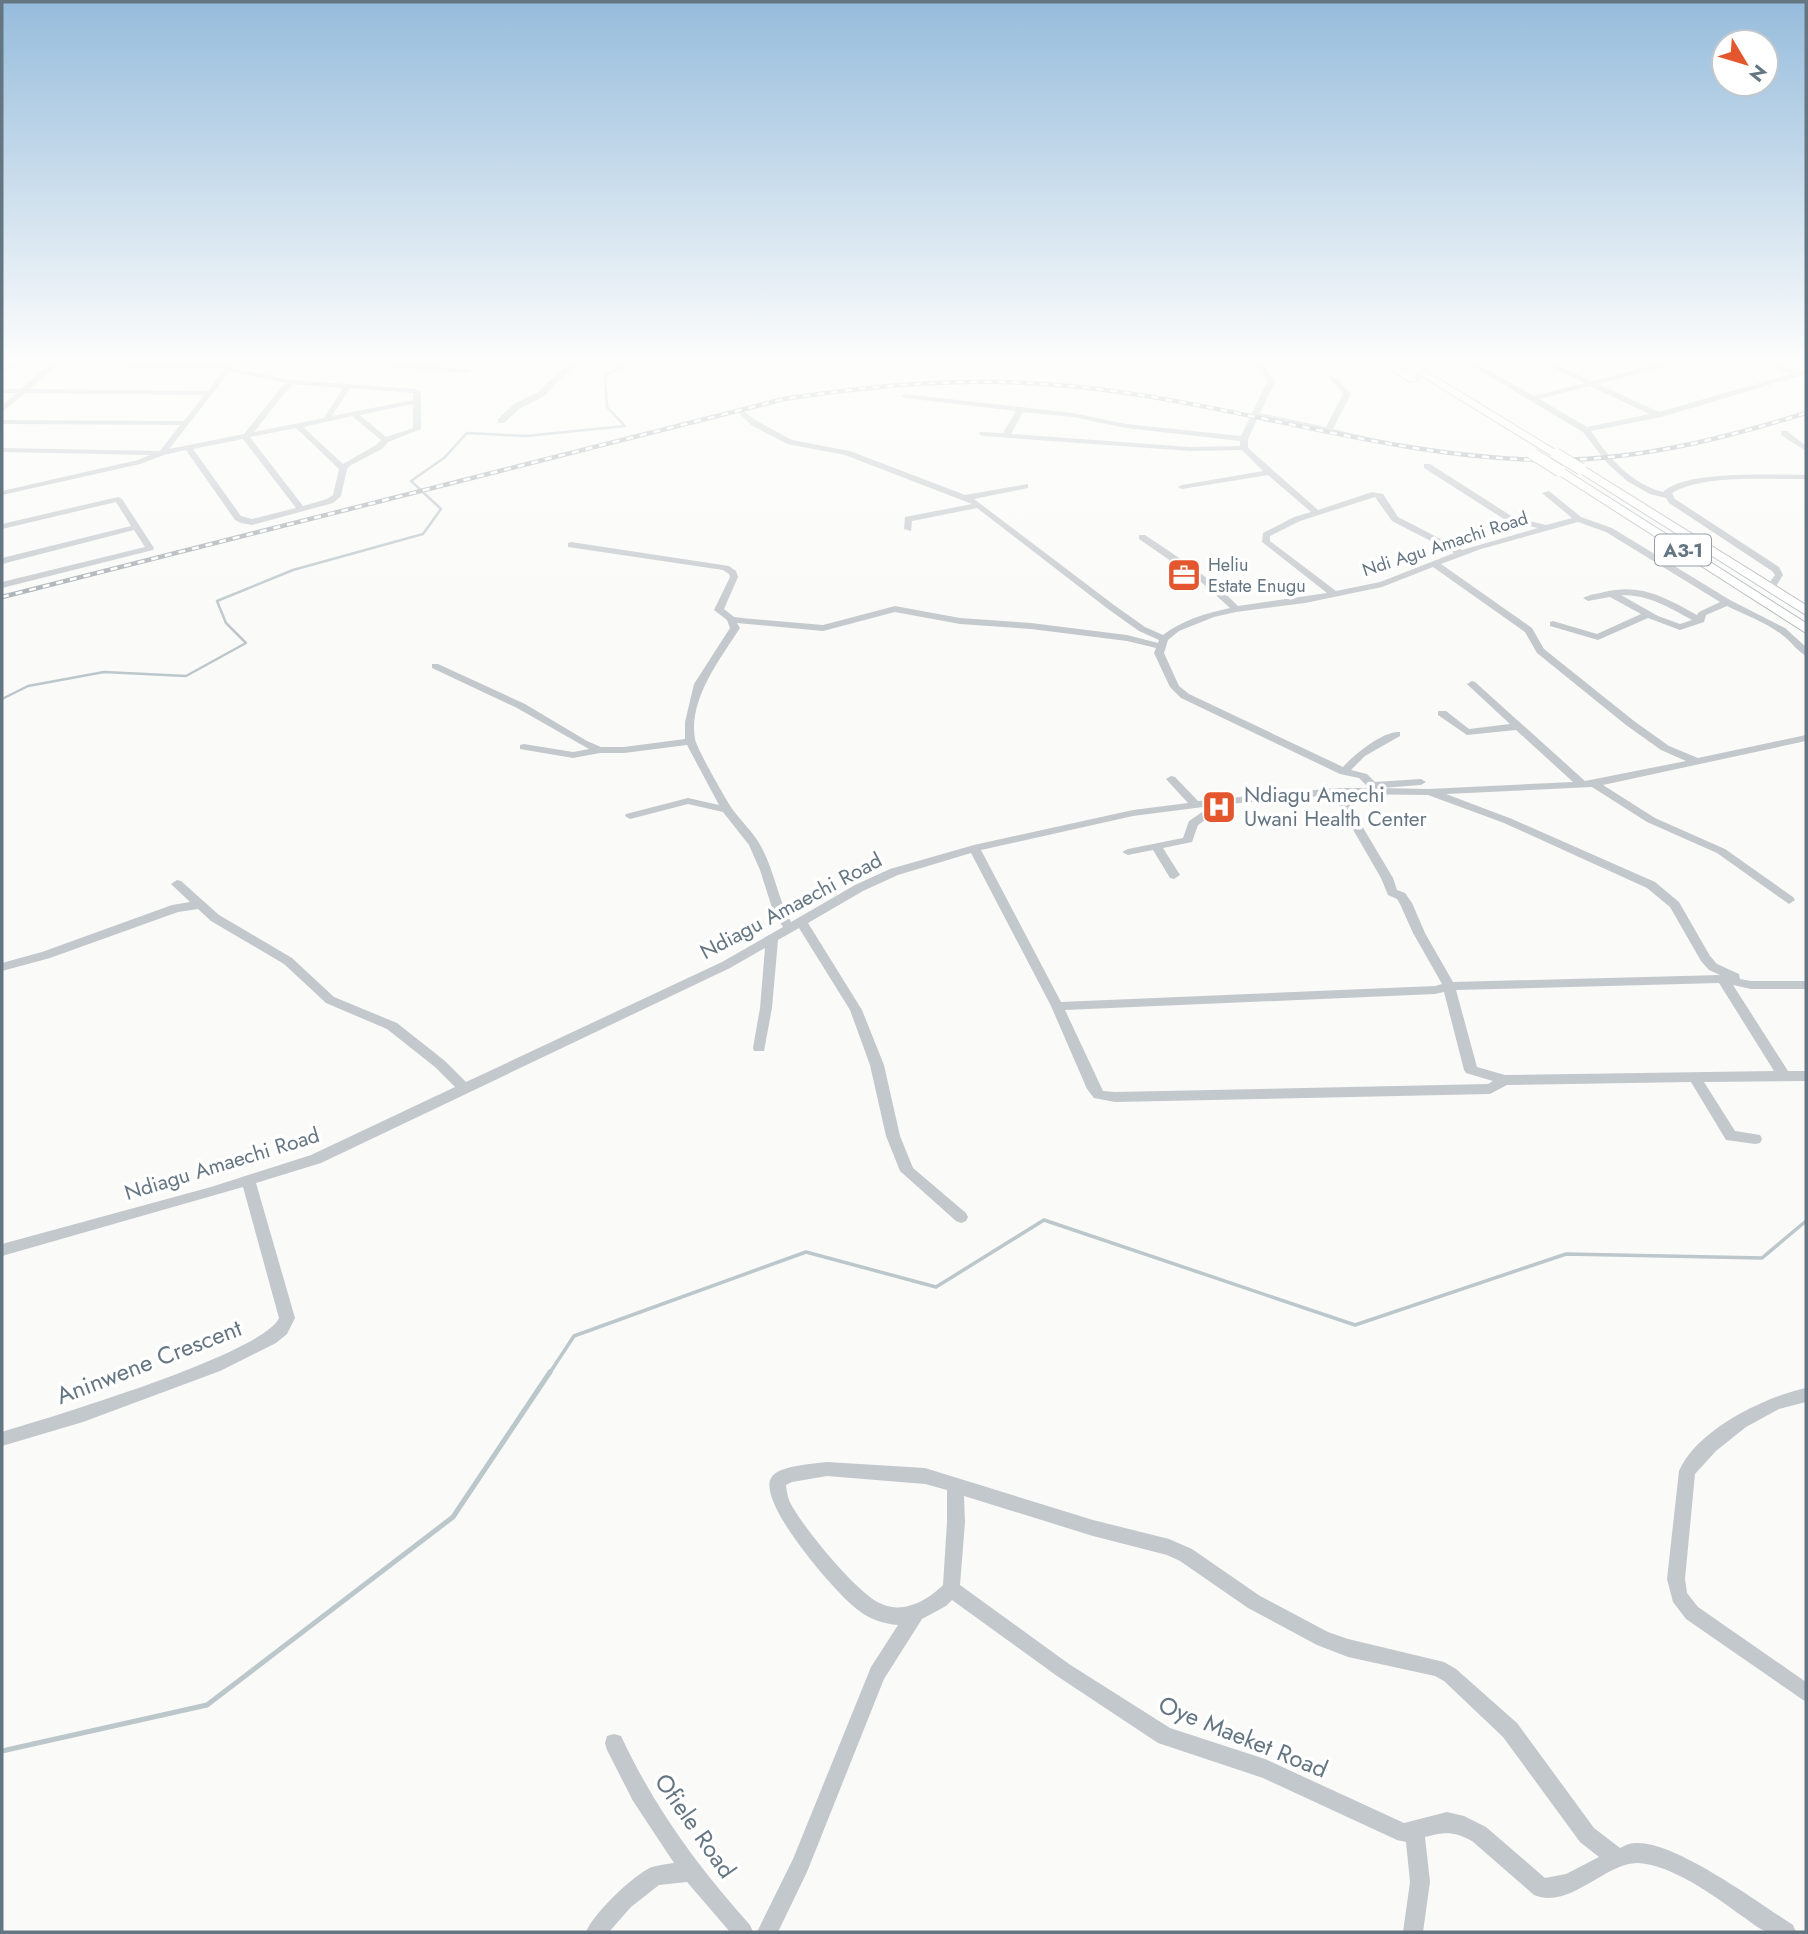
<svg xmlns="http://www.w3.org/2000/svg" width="1808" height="1934" font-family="Jost,sans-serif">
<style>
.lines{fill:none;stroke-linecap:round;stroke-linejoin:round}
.stream-far2{stroke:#bbc7cb;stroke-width:2.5}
.stream-far1{stroke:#bbc7cb;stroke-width:3.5}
.stream{stroke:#bbc7cb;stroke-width:5}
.highway-casing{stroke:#b4b9bd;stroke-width:2}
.minor{fill:#c3c8cc;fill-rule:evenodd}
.highway{fill:#fff;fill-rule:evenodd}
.rail-casing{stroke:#a2aab0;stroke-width:4.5}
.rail{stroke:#fff;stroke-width:2.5;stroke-dasharray:7;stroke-linecap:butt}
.highway-bridge-casing{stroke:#b4b9bd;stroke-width:13;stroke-linecap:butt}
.highway-bridge{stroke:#fff;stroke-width:11}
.labels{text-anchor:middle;stroke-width:7;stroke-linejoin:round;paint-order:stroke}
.far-street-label{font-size:18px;fill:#657683;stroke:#fff}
.far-poi-label{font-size:18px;fill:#657683;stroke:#fff;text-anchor:start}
.shield{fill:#fff;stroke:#939fa8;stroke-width:2}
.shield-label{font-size:19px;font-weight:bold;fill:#657683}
.poi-label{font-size:21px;fill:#657683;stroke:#fff;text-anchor:start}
.street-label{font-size:21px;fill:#657683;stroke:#fff}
.near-street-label{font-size:24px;fill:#657683;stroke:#fff}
</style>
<rect width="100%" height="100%" fill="#fafaf8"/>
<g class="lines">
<path class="stream-far2" d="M 2,699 L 28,686 L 104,672 L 186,676 L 246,643 L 226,623 L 217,601 L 293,570 L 423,534 L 441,509 L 411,481 L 444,458 L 467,433 L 526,436 L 625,426 L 607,407 L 605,376 L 630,362"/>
<path class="stream-far1" d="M 549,1374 L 574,1336 L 806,1252 L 936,1287 L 1044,1220 L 1355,1325 L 1566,1254 L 1762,1258 L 1806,1221"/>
<path class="stream" d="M 2,1751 L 207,1705 L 453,1517 L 550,1372"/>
<g class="highway-casing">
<path id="highway" d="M 1379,362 L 1391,362 L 1419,380 L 1410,382 Z
M 1399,362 L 1411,362 L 1562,454 L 1552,456 Z
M 1577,467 L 1585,467 L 1806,605 L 1806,615 L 1577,471 Z
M 1556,469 L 1564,469 L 1806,623 L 1806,633 L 1556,473 Z"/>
</g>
<path class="minor" d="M 13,362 L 21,362 L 2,375 L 2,370 Z
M 51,362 L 228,364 L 230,362 L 236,362 L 232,368 L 290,380 L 415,389 L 421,392 L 421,429 L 388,442 L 382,449 L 351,465 L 347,469 L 341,496 L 333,503 L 252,525 L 241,523 L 235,520 L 186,450 L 164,455 L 140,464 L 2,495 L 2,491 L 138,460 L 150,455 L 2,452 L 2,448 L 160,451 L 180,425 L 2,424 L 2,420 L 184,421 L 204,395 L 25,393 L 2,412 L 2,406 L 16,393 L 2,393 L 2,389 L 21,389 ZM 55,366 L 225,368 L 208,391 L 29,389 ZM 230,371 L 285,383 L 244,434 L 169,449 ZM 292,384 L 343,388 L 324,418 L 254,432 ZM 350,388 L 413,393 L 413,400 L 332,416 ZM 413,404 L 413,428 L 386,437 L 360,415 ZM 352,416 L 381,440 L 376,445 L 343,464 L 303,427 ZM 296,428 L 339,469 L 333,495 L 327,499 L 303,506 L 250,437 ZM 243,439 L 296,508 L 252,519 L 241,516 L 193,449 Z
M 352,362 L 378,362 L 468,369 L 472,371 L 468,373 L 356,364 Z
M 570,362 L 578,362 L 543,397 L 520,408 L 504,423 L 498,423 L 498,419 L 514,404 L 537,393 Z
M 1255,362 L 1261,362 L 1275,382 L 1260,413 L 1326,427 L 1343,394 L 1328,377 L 1332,375 L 1351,394 L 1333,429 L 1384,441 L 1380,443 L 1258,417 L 1248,439 L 1248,448 L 1318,510 L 1372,492 L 1383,494 L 1398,517 L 1462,550 L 1538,528 L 1507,521 L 1424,468 L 1424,464 L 1430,464 L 1513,517 L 1546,525 L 1572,518 L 1542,493 L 1549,491 L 1581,517 L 1612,528 L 1730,600 L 1785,628 L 1806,647 L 1806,656 C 1797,651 1790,640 1781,634 C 1765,622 1745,615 1727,606 L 1706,615 L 1704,622 L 1680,630 L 1648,618 L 1598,640 L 1550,626 L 1550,622 L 1553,621 L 1597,634 L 1641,614 L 1610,597 L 1588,601 L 1583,598 C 1590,594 1597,594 1604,592 C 1641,583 1666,598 1697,615 L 1699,612 L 1720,602 L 1606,532 L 1578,522 L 1481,549 L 1441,564 L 1532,628 L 1544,649 L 1634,721 L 1669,746 L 1698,758 L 1806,735 L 1806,741 L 1603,785 L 1655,818 L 1725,849 L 1793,897 L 1795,900 L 1789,904 L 1717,853 L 1647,822 L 1592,787 L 1446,794 L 1512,819 L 1655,882 L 1679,902 L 1710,956 L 1717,964 L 1739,974 L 1740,979 L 1751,981 L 1806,981 L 1806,989 L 1751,989 L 1733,985 L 1788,1071 L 1806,1071 L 1806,1081 L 1704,1082 L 1735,1131 L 1760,1135 L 1762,1139 L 1760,1143 L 1755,1144 L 1726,1140 L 1691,1082 L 1507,1085 L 1490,1094 L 1115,1102 L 1094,1098 L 1087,1089 L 1051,1006 L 971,853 L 898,875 L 863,891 L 808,923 L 862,1010 L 884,1065 L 900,1136 L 913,1168 L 966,1213 L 968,1217 L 966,1221 L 961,1223 L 956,1221 L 900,1171 L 886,1136 L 870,1065 L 850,1010 L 799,928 L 778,940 L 772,1008 L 764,1051 L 754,1051 L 753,1048 L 760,1008 L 765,948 L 730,968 L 321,1163 L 256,1183 L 295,1318 L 287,1334 L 276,1343 L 220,1371 L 83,1422 L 2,1446 L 2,1432 C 48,1418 263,1354 279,1318 L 243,1187 L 2,1256 L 2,1244 L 211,1187 L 311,1155 L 455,1087 L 435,1067 L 387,1029 L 326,1003 L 284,964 L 211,921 L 198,909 L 178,912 L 50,958 L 2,971 L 2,963 L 42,952 L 172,905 L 190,902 L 171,884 L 177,880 L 181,881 L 219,915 L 292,958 L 334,997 L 397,1023 L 445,1061 L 466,1082 L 722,962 L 783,927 L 773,911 L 760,870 L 749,845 L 723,812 L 688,804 L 630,819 L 625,816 L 626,814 L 688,798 L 719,805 L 687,745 L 624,753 L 600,753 L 573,758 L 520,749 L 520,745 L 524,744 L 573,752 L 589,749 L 517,708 L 432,668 L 432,664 L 438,664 L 525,704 L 587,741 L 601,747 L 624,747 L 685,739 L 685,722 L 694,684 L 730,628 L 727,620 L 714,610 L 730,577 L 729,574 L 723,570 L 568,547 L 568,543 L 571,542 L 729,566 L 736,571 L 738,577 L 724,609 L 734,617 L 742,618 L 823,625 L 895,606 L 960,618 L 1031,623 L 1127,635 L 1158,643 L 1159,640 L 1139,631 L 1108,609 L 977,508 L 912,521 L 911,531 L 904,529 L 905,517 L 972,504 L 845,455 L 787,444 L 751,425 L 737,411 L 741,409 L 757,421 L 792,440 L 850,451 L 965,495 L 1028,484 L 1028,488 L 974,499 L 1114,605 L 1145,627 L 1163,635 C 1182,620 1207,613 1230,608 L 1200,581 L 1139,539 L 1139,535 L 1145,535 C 1178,557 1211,578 1238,606 L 1327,593 L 1262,542 L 1263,533 L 1294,517 L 1311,512 L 1268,475 L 1182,489 L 1178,487 L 1182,485 L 1263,471 L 1242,450 L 1190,451 L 983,436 L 979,434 L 980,432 L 1003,433 L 1016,411 L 905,398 L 901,396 L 905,394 L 1073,413 L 1126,424 L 1241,436 L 1267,382 ZM 1023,412 L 1073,417 L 1126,428 L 1240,441 L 1240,446 L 1190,447 L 1011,434 ZM 1375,497 L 1392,521 L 1454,553 L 1380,582 L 1336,591 L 1270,541 L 1270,536 L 1300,521 ZM 1433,567 L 1525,632 L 1537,653 L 1626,725 L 1661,750 L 1686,761 L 1585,781 L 1475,682 L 1472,681 L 1467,684 L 1469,686 L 1510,724 L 1469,729 L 1446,711 L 1438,711 L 1438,715 L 1467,735 L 1516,730 L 1573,782 L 1428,789 L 1381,788 L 1421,785 L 1426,782 L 1421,779 L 1375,782 L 1367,774 L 1351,770 L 1365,756 L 1400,736 L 1400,732 C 1382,731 1354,755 1343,767 L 1189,694 L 1179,686 L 1164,653 L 1168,640 L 1179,631 L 1214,617 L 1236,612 L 1305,603 L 1382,587 ZM 1621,595 C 1650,595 1668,607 1692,620 L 1680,624 L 1658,616 ZM 895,612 L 960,624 L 1031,629 L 1127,641 L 1156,648 L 1154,653 L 1170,687 L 1181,698 L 1340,774 L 1359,778 L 1369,788 L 1336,788 L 1198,801 L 1175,777 L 1171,776 L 1166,779 L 1188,803 L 1133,810 L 974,845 L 890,869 L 855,885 L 791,922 C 777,897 774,868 759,843 C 752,831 741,821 733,810 C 726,800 697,749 695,739 C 688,700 720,659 740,628 L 737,623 L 823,631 ZM 1343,794 L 1428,795 L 1504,823 L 1647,888 L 1670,907 L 1701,961 L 1709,970 L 1720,975 L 1453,982 L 1425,933 L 1412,903 L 1405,893 L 1397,890 L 1393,878 ZM 1333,795 L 1381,878 L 1388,895 L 1397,899 L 1400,904 L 1413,933 L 1442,984 L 1435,986 L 1061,1002 L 981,850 L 1133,816 L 1211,806 L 1189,821 L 1183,838 L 1128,849 L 1122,852 L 1128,855 L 1153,850 L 1170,878 L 1174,879 L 1180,875 L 1163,848 L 1192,842 L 1198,825 L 1228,804 ZM 1719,983 L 1774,1071 L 1505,1075 L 1477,1067 L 1456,990 ZM 1444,992 L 1464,1070 L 1466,1073 L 1493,1081 L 1488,1084 L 1115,1092 L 1103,1091 L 1065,1010 L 1435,994 Z
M 1466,362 L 1474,362 L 1534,396 L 1584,383 L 1542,362 L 1550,362 L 1592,381 L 1666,362 L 1676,362 L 1675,363 L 1598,384 L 1659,412 L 1790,374 L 1763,362 C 1779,362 1791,374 1806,370 L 1806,374 L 1661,417 L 1591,431 C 1609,458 1630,483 1663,492 C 1685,470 1774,475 1806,475 L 1806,479 C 1768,480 1704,474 1672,493 L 1675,499 L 1779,567 L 1783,575 L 1773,591 L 1770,592 L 1765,589 L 1775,575 L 1772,571 L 1669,503 L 1666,498 L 1650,494 L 1627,481 L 1608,464 L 1583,432 ZM 1590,386 L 1650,414 L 1587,427 L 1539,399 Z
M 1781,431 L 1787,431 L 1806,446 L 1806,451 L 1781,435 Z
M 118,497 L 122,499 L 154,548 L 153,550 L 2,588 L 2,582 L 145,547 L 134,530 L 2,564 L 2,558 L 131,526 L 116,502 L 2,529 L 2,524 Z
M 1806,1388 L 1806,1402 L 1779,1409 L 1746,1427 L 1716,1451 L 1695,1474 L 1685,1579 L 1687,1593 L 1698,1607 L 1806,1682 L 1806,1702 L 1686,1619 L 1673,1602 L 1667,1579 L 1679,1471 C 1697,1430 1764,1397 1806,1388 Z
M 827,1462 L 925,1468 L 1093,1520 L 1169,1539 L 1192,1549 L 1260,1596 L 1328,1632 L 1348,1639 L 1444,1662 L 1456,1669 L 1517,1723 L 1594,1828 L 1620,1848 C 1624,1846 1630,1843 1635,1843 C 1674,1840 1759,1903 1793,1925 L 1796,1932 C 1788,1932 1778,1934 1769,1932 C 1760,1931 1750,1921 1742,1916 C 1714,1896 1673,1865 1638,1863 C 1606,1862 1570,1910 1534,1895 L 1472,1841 C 1453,1831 1445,1832 1425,1837 L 1430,1882 L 1423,1932 L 1403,1932 L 1410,1882 L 1406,1842 L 1397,1840 L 1263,1778 L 1158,1743 L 1057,1676 L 952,1600 L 946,1606 L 922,1619 L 884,1679 L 807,1872 L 778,1932 L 757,1932 L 793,1859 L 871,1667 L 898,1625 C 884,1624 869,1619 858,1610 C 837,1595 757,1503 771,1478 C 778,1465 814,1464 827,1462 ZM 827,1476 L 925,1484 L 947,1490 L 947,1522 L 943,1585 C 928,1600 905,1613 884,1605 C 859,1597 805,1529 792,1506 C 788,1499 787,1493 786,1485 L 792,1482 ZM 964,1496 L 1093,1536 L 1167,1555 L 1180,1561 L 1248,1608 L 1317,1645 L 1348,1657 L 1435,1676 L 1444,1681 L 1503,1737 L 1580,1842 L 1599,1857 L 1566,1874 L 1545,1878 L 1486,1827 L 1464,1816 L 1447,1812 L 1404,1823 L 1265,1759 L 1170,1728 L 1069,1664 L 960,1585 L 965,1522 Z
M 614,1734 L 621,1736 C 654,1807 698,1867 750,1925 L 753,1932 L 730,1932 L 687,1882 L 659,1885 L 631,1907 L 609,1932 L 586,1932 C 593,1914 633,1875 652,1867 C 659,1865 666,1864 674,1863 L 633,1801 L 607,1750 L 605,1743 L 607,1736 Z"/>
<use href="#highway" class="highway"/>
<g class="rail-casing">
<path id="rail" d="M 2,597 L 784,399 C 875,385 966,377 1057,385 C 1226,398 1388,461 1558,460 C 1643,459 1725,438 1806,413"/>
</g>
<use href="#rail" class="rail"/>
<g class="highway-bridge-casing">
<path id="highway-bridge" d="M 1533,454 L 1560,471
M 1556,454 L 1581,469"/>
</g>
<use href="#highway-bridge" class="highway-bridge"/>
</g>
<linearGradient id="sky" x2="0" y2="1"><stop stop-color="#96bcdc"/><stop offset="0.57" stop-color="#fdfdfc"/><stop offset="1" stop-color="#fdfdfc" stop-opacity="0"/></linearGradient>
<rect width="1808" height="632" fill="url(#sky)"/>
<defs>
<g id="office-square" transform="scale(1.75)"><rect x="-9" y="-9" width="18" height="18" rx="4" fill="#e4572e" stroke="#fff"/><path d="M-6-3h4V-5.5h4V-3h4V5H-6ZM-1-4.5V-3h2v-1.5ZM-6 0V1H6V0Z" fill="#fff"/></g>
<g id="hospital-square" transform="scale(1.75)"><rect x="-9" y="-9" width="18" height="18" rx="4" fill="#e4572e" stroke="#fff"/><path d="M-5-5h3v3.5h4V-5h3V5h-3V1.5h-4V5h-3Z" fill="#fff"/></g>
</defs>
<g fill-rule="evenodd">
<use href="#office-square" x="1184" y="575"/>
<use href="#hospital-square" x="1219" y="807"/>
</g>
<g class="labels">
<g class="far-street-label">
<text transform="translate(1445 544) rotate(-18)" y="6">Ndi Agu Amachi Road</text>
</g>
<g class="far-poi-label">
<text x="1208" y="571">Heliu<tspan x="1208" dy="21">Estate Enugu</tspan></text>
</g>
<rect class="shield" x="1655" y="534.5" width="56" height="31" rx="5"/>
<g class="shield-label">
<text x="1683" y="557">A3-1</text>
</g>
<g class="poi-label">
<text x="1244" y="802">Ndiagu Amechi<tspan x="1244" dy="24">Uwani Health Center</tspan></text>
</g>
<g class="street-label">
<text transform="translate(791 906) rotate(-28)" y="7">Ndiagu Amaechi Road</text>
<text transform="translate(222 1164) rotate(-17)" y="7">Ndiagu Amaechi Road</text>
</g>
<g class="near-street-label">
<text transform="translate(149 1362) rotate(-21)" y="8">Aninwene Crescent</text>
<text transform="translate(1243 1737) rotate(22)" y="8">Oye Maeket Road</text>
<text transform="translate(695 1826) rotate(55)" y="8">Ofiele Road</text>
</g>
</g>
<rect width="1808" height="1934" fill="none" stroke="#657683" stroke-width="7"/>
<g transform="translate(1745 63) rotate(128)"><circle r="33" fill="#ffffff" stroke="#c1c8cd" stroke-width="2"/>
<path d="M0-5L12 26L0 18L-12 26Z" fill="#e4572e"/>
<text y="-10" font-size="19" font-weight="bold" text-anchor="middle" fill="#657683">N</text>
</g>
</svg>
